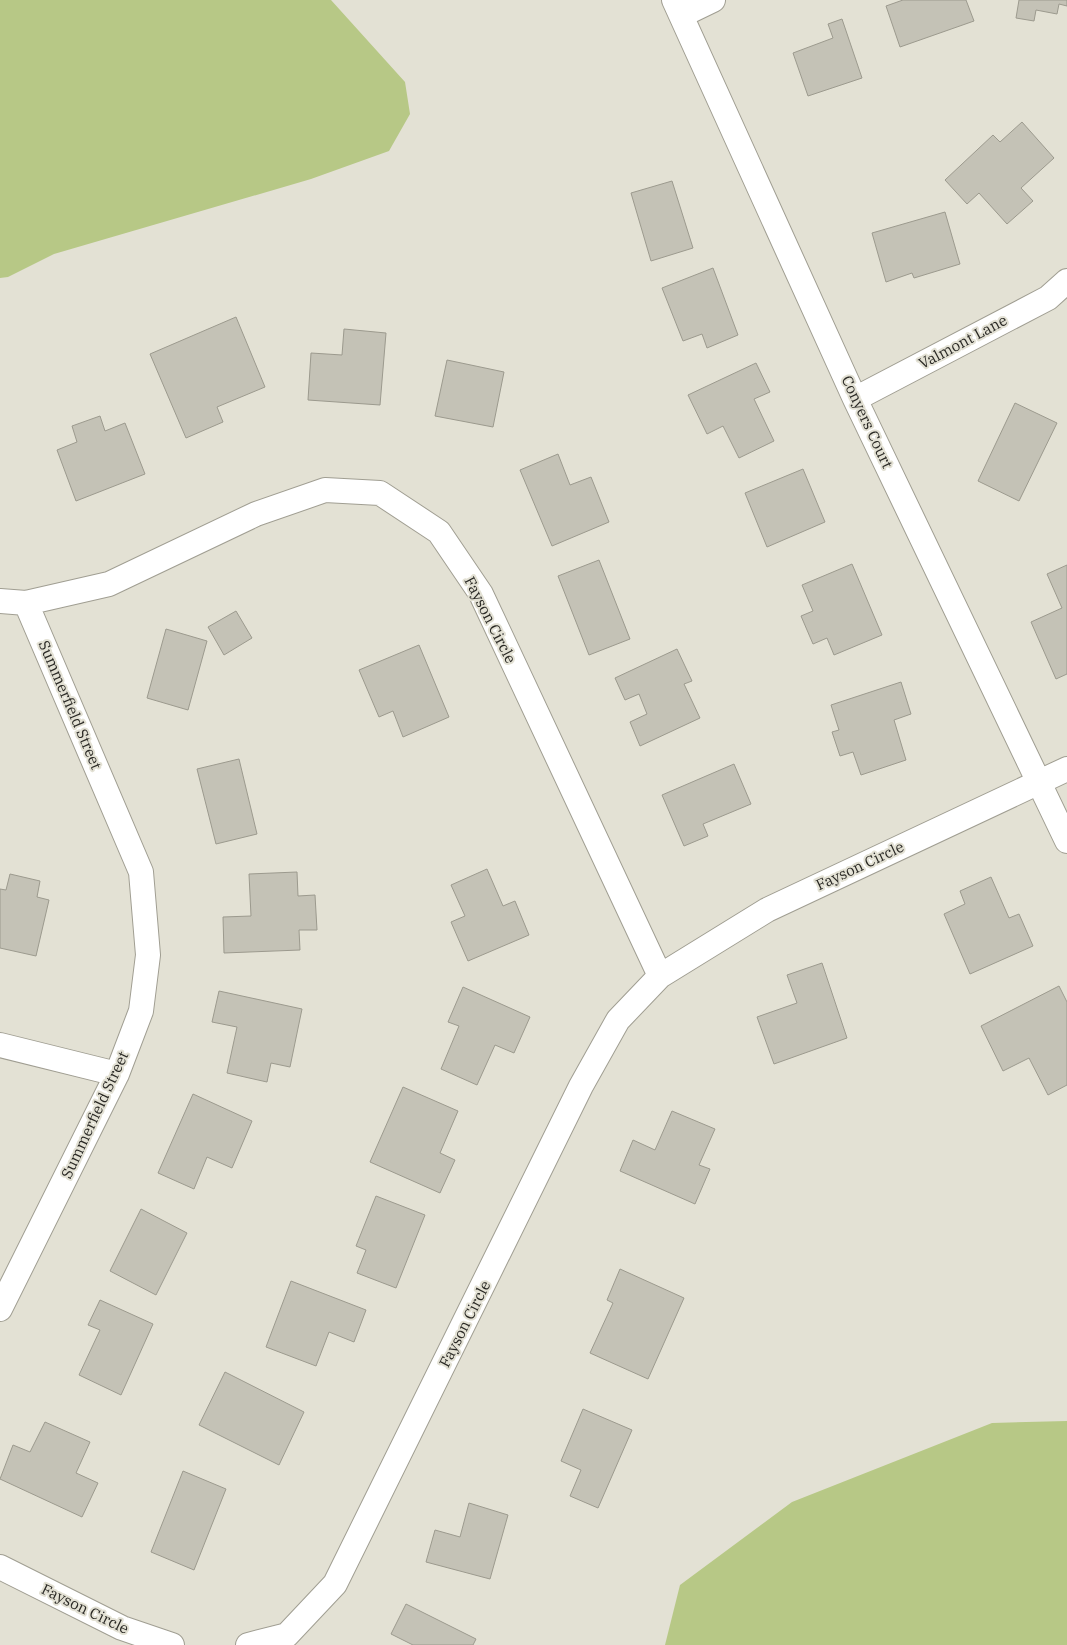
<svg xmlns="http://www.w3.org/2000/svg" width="1067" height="1645" font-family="'IBM Plex Serif',serif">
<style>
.green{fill:#b7c886}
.building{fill:#c4c2b6;stroke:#9c9a8e}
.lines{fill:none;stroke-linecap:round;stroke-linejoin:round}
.street-casing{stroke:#a09e92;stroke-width:26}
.street{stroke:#fff;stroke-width:24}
.labels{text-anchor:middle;stroke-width:4;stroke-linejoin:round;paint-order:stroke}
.street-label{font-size:15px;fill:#2a2925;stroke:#e3e1d4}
</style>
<rect width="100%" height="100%" fill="#e3e1d4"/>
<path class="green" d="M 0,0 L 331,0 L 405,82 L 410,114 L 389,151 L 311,179 L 54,254 L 8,277 L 0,278 Z
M 1067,1421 L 1067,1645 L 665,1645 L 680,1585 L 792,1502 L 992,1423 Z"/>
<path class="building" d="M 903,0 L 966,0 L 974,21 L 900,47 L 886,6 Z
M 1019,0 L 1067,0 L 1067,6 L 1059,4 L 1057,14 L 1036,10 L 1034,21 L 1016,18 Z
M 842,19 L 862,78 L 808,96 L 793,53 L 833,38 L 828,24 Z
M 1022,122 L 1054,158 L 1021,188 L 1033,201 L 1007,224 L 979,193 L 967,204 L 945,180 L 993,135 L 1000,142 Z
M 672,181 L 693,248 L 651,261 L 631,193 Z
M 945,212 L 960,264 L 914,278 L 912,273 L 886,282 L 872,233 Z
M 713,268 L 738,335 L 707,348 L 702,334 L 683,341 L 662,288 Z
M 236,317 L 265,387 L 217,407 L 223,422 L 186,438 L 150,354 Z
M 344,329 L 386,333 L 380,405 L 308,400 L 311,353 L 342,355 Z
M 447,360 L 504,372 L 493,427 L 435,416 Z
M 756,363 L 770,392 L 754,399 L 774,441 L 739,458 L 723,426 L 707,434 L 688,395 Z
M 1015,403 L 1057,423 L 1019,501 L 978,481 Z
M 100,416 L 105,431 L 125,423 L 145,474 L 76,501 L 57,450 L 77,442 L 72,426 Z
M 558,454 L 570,485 L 591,477 L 609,522 L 552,546 L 520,470 Z
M 803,469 L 825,522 L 767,547 L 745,493 Z
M 599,560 L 630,639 L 589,655 L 558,576 Z
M 852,564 L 882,635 L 834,655 L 827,638 L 813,644 L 801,616 L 813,611 L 802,585 Z
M 1067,565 L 1067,674 L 1056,679 L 1031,622 L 1062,608 L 1047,574 Z
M 236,611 L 252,638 L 224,655 L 208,627 Z
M 166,629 L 207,641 L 188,710 L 147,698 Z
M 419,645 L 449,717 L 403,737 L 393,711 L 379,717 L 359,670 Z
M 677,649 L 692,681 L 684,684 L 700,718 L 640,746 L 630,722 L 647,714 L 639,694 L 625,700 L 615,678 Z
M 901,682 L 911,714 L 894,720 L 906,760 L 861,775 L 853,752 L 840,756 L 832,732 L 839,730 L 831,705 Z
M 239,759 L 257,834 L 216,844 L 197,769 Z
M 734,764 L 751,804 L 703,824 L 708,836 L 684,846 L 662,795 Z
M 487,869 L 503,906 L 515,901 L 529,935 L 468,961 L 451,922 L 465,916 L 451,885 Z
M 297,872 L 298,896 L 315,895 L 317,930 L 299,930 L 300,950 L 224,953 L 223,917 L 251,916 L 249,874 Z
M 10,874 L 40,881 L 37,897 L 49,900 L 36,956 L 0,948 L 0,889 L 6,890 Z
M 991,877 L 1009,918 L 1019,914 L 1033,946 L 970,974 L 944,914 L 965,904 L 960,891 Z
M 822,963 L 847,1038 L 774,1064 L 757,1017 L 797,1003 L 787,975 Z
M 1059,986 L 1067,1002 L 1067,1085 L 1048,1095 L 1029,1058 L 1003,1071 L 981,1026 Z
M 463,987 L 530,1017 L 514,1053 L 495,1045 L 477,1085 L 441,1069 L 459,1026 L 448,1022 Z
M 219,991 L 302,1009 L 290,1067 L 271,1063 L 267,1082 L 227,1073 L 237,1027 L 212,1022 Z
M 403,1087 L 458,1111 L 440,1153 L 455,1160 L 440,1193 L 370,1162 Z
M 193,1094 L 252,1121 L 232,1168 L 207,1157 L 194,1189 L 158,1173 Z
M 672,1111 L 715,1129 L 699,1165 L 710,1169 L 695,1204 L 620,1171 L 633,1140 L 655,1150 Z
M 376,1196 L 425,1215 L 396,1288 L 357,1273 L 366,1250 L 356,1246 Z
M 141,1209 L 187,1233 L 156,1295 L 110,1271 Z
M 620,1269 L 684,1298 L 648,1379 L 590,1353 L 613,1303 L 607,1300 Z
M 291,1281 L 366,1310 L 354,1342 L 329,1332 L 316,1366 L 266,1347 Z
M 100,1300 L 153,1324 L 121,1395 L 79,1375 L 100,1330 L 88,1325 Z
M 225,1372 L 304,1412 L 279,1465 L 199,1425 Z
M 583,1409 L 632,1430 L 598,1508 L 570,1496 L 581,1470 L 561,1461 Z
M 45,1422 L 90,1442 L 76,1473 L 98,1483 L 82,1517 L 0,1479 L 13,1445 L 30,1452 Z
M 183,1471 L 226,1489 L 194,1570 L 151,1552 Z
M 469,1503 L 508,1515 L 490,1579 L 426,1562 L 435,1530 L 460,1537 Z
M 406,1604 L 476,1639 L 473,1645 L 413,1645 L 391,1634 Z"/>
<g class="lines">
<g class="street-casing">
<path id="street" d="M 674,0 L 855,399 L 1067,841
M 682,15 L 713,0
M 855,399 L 1048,298 L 1067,281
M 0,601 L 26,603 L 109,584 L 256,514 L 325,490 L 380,493 L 439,532 L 481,594 L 660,976
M 0,1045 L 117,1074
M 0,1309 L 117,1074 L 141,1011 L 148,955 L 141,872 L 26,603
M 0,1567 L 122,1628 L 172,1645
M 248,1645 L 287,1635 L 335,1584 L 581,1086 L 618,1020 L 660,976 L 767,910 L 1067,769"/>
</g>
<use href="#street" class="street"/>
</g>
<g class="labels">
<g class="street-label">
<text transform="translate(963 342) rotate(-28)" y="5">Valmont Lane</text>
<text transform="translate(867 422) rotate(65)" y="5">Conyers Court</text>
<text transform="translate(490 620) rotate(63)" y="5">Fayson Circle</text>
<text transform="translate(70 705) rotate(67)" y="5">Summerfield Street</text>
<text transform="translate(860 866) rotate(-25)" y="5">Fayson Circle</text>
<text transform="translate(95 1115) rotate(-65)" y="5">Summerfield Street</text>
<text transform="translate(465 1324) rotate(-63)" y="5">Fayson Circle</text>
<text transform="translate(85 1609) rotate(26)" y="5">Fayson Circle</text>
</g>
</g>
</svg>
